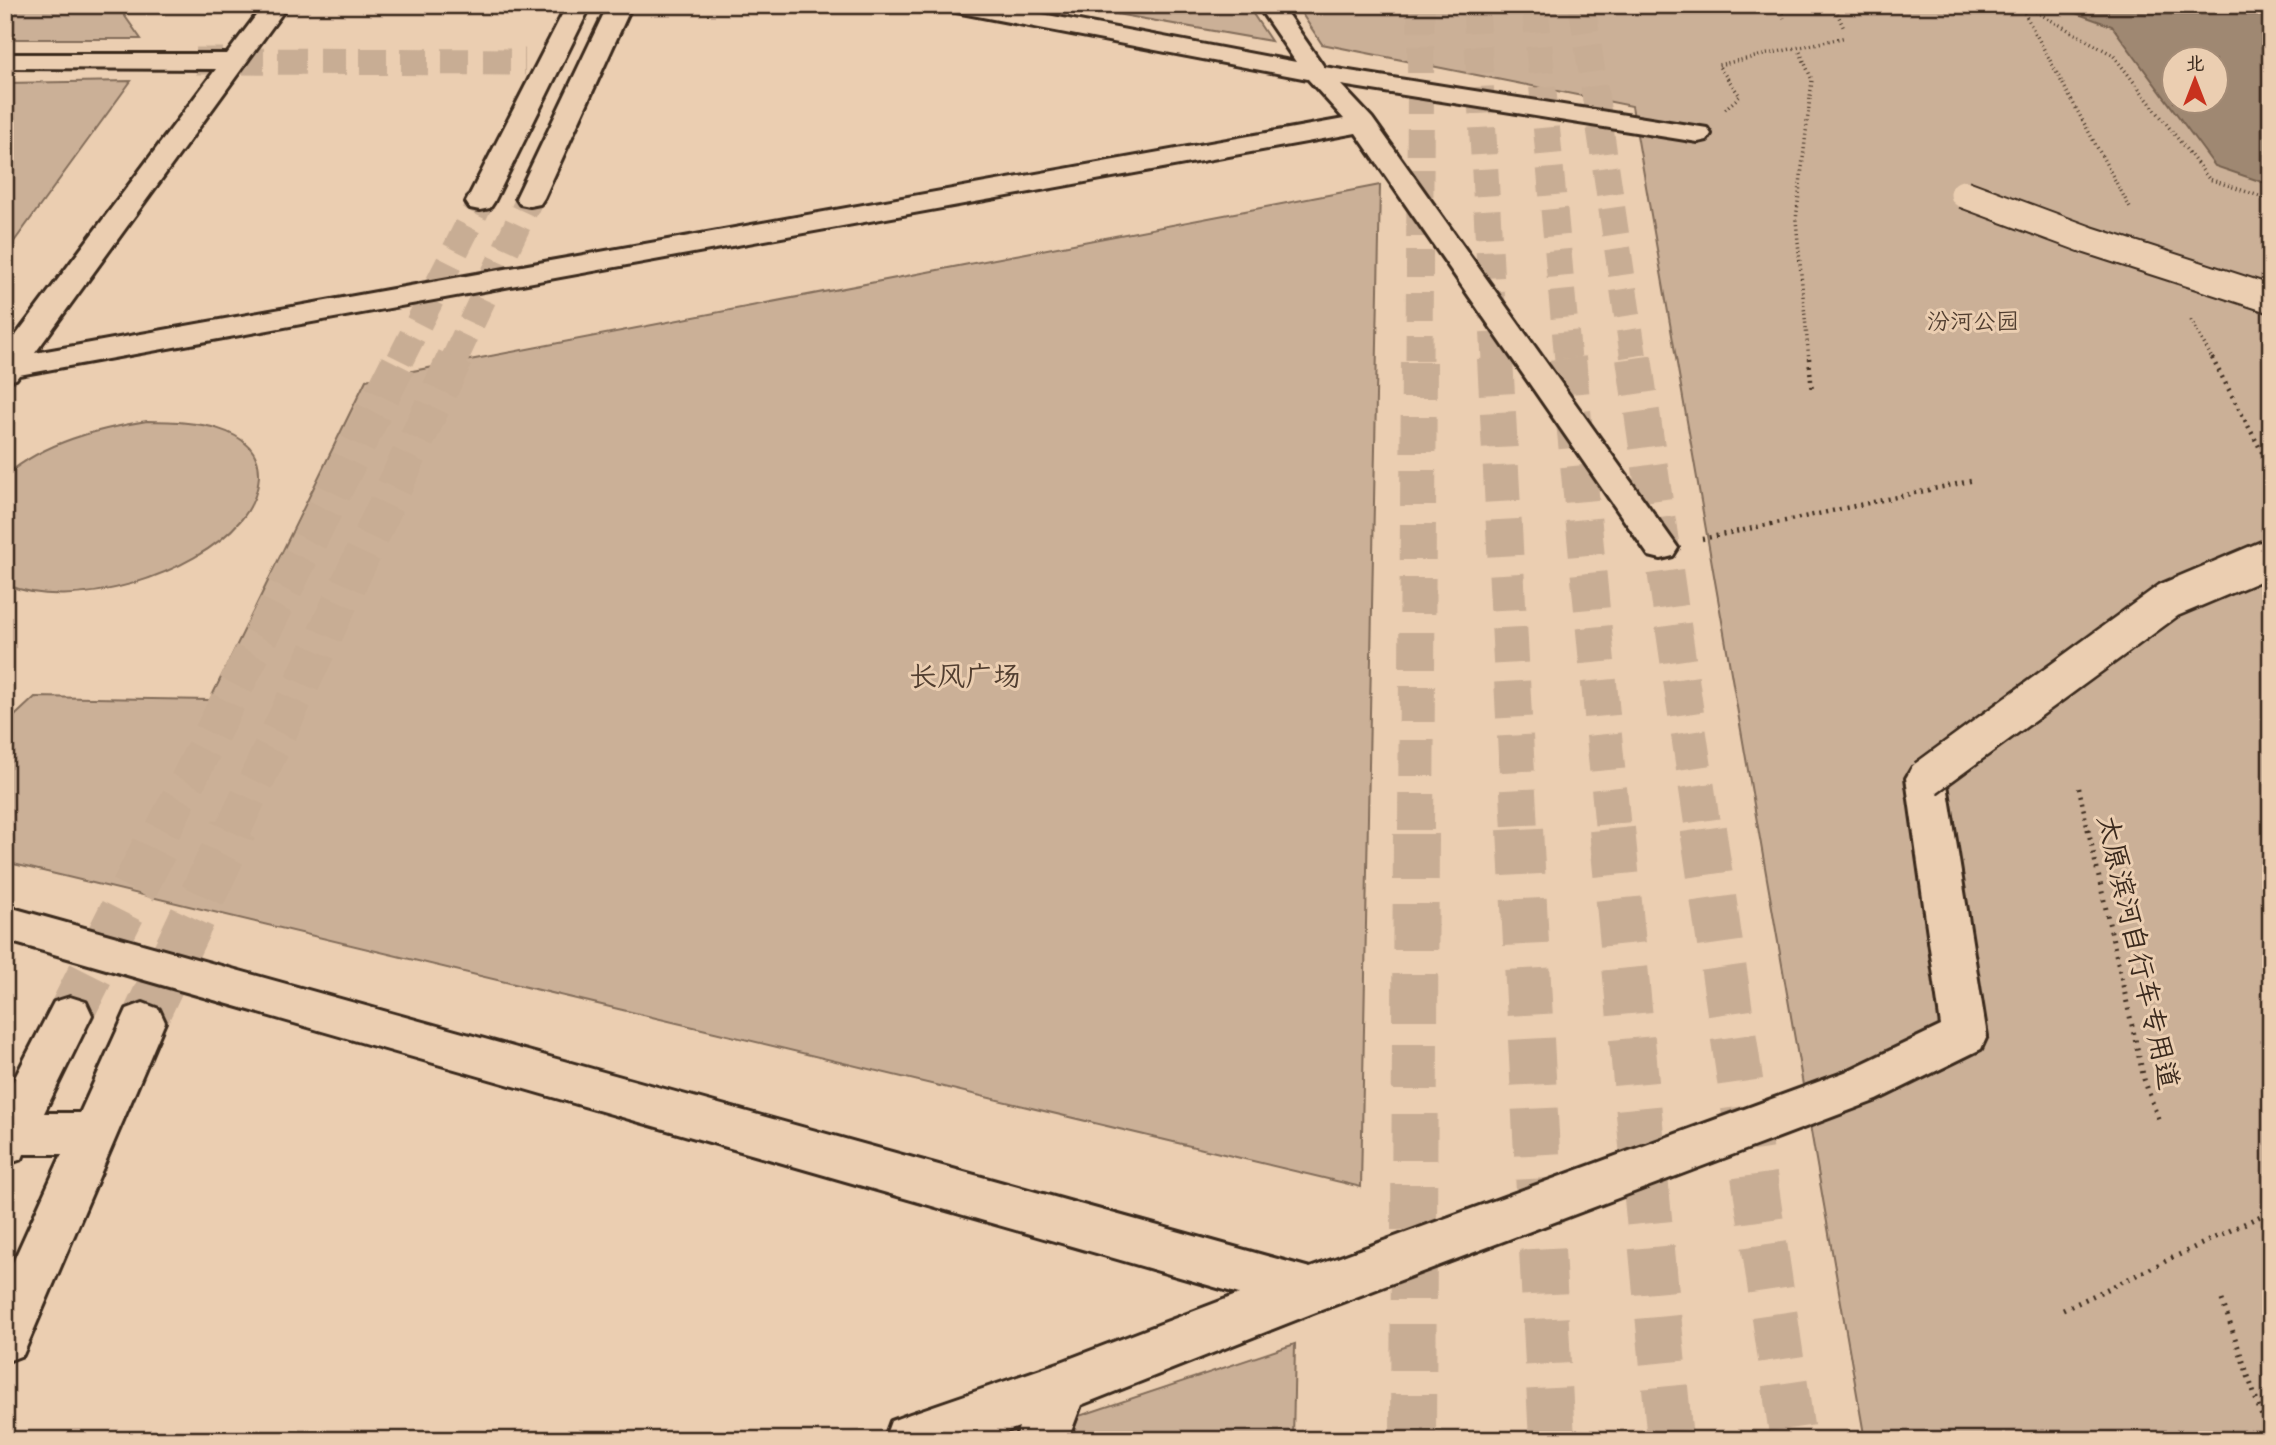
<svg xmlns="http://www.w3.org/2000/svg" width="2276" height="1445" font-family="'Indie Flower','LXGW WenKai TC',sans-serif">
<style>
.green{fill:#cbb097;stroke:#836d5a;stroke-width:2;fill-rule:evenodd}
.water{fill:#9f8872;stroke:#776250;stroke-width:2;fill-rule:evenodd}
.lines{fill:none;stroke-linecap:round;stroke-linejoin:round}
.secondary-tunnel-far2{stroke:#c8ad94;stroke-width:27;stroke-dasharray:27 14;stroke-linecap:butt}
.secondary-tunnel-far1{stroke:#c8ad94;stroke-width:36;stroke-dasharray:36 18;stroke-linecap:butt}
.secondary-tunnel{stroke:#c8ad94;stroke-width:46;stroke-dasharray:46 24;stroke-linecap:butt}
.highway-tunnel-far2{stroke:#c8ad94;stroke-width:27;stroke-dasharray:27 14;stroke-linecap:butt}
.highway-tunnel-far1{stroke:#c8ad94;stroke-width:36;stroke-dasharray:36 18;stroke-linecap:butt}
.highway-tunnel{stroke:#c8ad94;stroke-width:46;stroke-dasharray:46 24;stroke-linecap:butt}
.street-casing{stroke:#3b2a1e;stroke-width:6}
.secondary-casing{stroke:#3b2a1e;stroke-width:6}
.path-far2{stroke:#3b2a1e;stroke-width:3.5;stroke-dasharray:1 3.5;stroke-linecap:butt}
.path-far1{stroke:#3b2a1e;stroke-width:4.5;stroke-dasharray:2 5;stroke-linecap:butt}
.path{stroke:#3b2a1e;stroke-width:5;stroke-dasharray:2 6;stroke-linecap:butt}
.street{fill:#ebceb1;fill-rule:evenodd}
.secondary{fill:#ebceb1;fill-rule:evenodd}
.street-bridge-far1-casing{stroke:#3b2a1e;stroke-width:31;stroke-linecap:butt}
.street-bridge-casing{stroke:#3b2a1e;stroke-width:41;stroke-linecap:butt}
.street-bridge-far1{stroke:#ebceb1;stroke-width:27}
.street-bridge{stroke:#ebceb1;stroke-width:36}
.labels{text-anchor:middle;stroke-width:6;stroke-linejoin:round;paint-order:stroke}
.far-park-label{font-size:23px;fill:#513e30;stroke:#ebceb1}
.park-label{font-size:28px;fill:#513e30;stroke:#ebceb1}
.street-label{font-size:28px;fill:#3b2a1e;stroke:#ebceb1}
</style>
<rect width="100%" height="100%" fill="#ebceb1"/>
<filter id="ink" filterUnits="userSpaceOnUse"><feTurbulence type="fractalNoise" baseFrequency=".0143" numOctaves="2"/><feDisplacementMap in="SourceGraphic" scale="14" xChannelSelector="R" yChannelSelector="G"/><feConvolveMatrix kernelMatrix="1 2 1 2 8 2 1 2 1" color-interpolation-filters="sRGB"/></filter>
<g filter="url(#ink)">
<path class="green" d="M 5,5 L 117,5 L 141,39 L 5,39 Z
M 1065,5 L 1247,5 L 1271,41 Z
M 1296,5 L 1589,5 L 1615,12 L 1614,5 L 2271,5 L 2271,1440 L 1865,1440 L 1632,106 L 1322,44 ZM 2174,60 L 2216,60 L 2216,102 L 2174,102 Z
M 131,81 L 5,254 L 5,83 Z
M 1380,185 L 1361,1187 L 5,862 L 5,725 L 35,697 L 210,700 L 366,380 Z
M 147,421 C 184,421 261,423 259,476 C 258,492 252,507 241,520 C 195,575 73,614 5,584 L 5,476 C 45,442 97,429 147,421 Z
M 1295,1344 L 1293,1440 L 1070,1440 L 1079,1416 Z"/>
<path class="water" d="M 2053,5 L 2271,5 L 2271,185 L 2215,166 L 2112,26 ZM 2174,60 L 2216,60 L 2216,102 L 2174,102 Z"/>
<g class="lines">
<path class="secondary-tunnel-far2" d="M 196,61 L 525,62
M 400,360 L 480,202
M 454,360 L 530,198
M 1419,360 L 1421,5"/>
<path class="secondary-tunnel-far1" d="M 163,830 L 401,358
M 233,830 L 455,358
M 1416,830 L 1419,358"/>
<path class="secondary-tunnel" d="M 70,1015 L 164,829
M 143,1022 L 234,829
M 1413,1440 L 1416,829"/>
<path class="highway-tunnel-far2" d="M 1476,5 L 1495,360
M 1535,5 L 1568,360
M 1582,5 L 1634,360"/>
<path class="highway-tunnel-far1" d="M 1495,358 L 1520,830
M 1568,358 L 1613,830
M 1634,358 L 1703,830"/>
<path class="highway-tunnel" d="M 1520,829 L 1552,1440
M 1612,829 L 1670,1440
M 1703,829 L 1793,1440"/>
<g class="street-casing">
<path id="street" d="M 264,5 L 288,5 L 35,353 L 1344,119 L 1308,79 L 956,12 L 948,10 L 944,5 L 995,5 L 1296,62 L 1257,5 L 1281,5 L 1324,67 L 1707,128 L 1711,134 L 1707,140 L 1698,142 L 1341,85 L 1372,118 L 1678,548 L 1673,556 L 1661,559 L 1649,556 L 1356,133 L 19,375 L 16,379 L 5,381 L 5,350 L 216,69 L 5,68 L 5,54 L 227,54 Z
M 1926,763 L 1940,768 L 1946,778 L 1987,1036 L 1981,1049 L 1877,1100 L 1316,1312 L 1081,1405 L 1068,1440 L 1015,1440 L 1019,1427 L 984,1440 L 884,1440 L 891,1421 L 910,1414 L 1061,1362 L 1239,1294 L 5,940 L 5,906 L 1310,1268 L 1845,1072 L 1941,1026 L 1906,778 L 1912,768 Z"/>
</g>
<g class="secondary-casing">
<path id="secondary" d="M 567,5 L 591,5 L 494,202 L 490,208 L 480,210 L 470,208 L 466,202 Z
M 608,5 L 632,5 L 544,198 L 540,204 L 530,206 L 520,204 L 516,198 Z
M 70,997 L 86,1002 L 92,1015 L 44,1113 L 80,1113 L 127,1009 L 143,1003 L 159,1009 L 165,1022 L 23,1355 L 5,1362 L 5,1280 L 62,1154 L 24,1154 L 22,1159 L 5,1165 L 5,1097 L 54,1002 Z"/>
</g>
<path class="path-far2" d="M 1779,5 L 1784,18
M 1834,5 L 1844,29
M 2020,5 L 2130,208
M 2024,5 L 2113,55 L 2209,179 L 2271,200
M 1800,52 L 1812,80 L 1796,220 L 1809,360
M 1725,109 L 1740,96 L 1718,65 L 1846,37
M 2191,320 L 2213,360"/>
<path class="path-far1" d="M 1809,358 L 1812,392
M 2212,358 L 2271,469
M 1702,539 L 1975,480
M 2079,788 L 2088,830"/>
<path class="path" d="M 2088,829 L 2144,1079 L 2160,1124
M 2222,1300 L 2270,1440
M 2063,1310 L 2271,1211"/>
<use href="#street" class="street"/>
<use href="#secondary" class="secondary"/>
<g class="street-bridge-far1-casing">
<path id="street-bridge-far1" d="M 1964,194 L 2088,240 L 2271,299"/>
</g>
<g class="street-bridge-casing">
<path id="street-bridge" d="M 1926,778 L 2169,600 L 2271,557"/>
</g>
<use href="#street-bridge-far1" class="street-bridge-far1"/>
<use href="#street-bridge" class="street-bridge"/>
</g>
</g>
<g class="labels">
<g class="far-park-label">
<text x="1973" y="329">汾河公园</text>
</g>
<g class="park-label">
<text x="965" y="686">长风广场</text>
</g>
<g class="street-label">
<text transform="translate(2139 952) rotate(77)" y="10">太原滨河自行车专用道</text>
</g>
</g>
<rect width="2276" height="1445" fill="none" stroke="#ebceb1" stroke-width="28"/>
<rect x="14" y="14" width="2248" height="1417" fill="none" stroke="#3b2a1e" stroke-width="2.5" filter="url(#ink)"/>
<g transform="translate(2195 80)"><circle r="33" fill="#ebceb1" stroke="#a58c76" stroke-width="2"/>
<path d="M0-5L12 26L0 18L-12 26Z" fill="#c8321e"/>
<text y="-10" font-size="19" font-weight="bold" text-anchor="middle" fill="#3b2a1e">北</text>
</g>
</svg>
